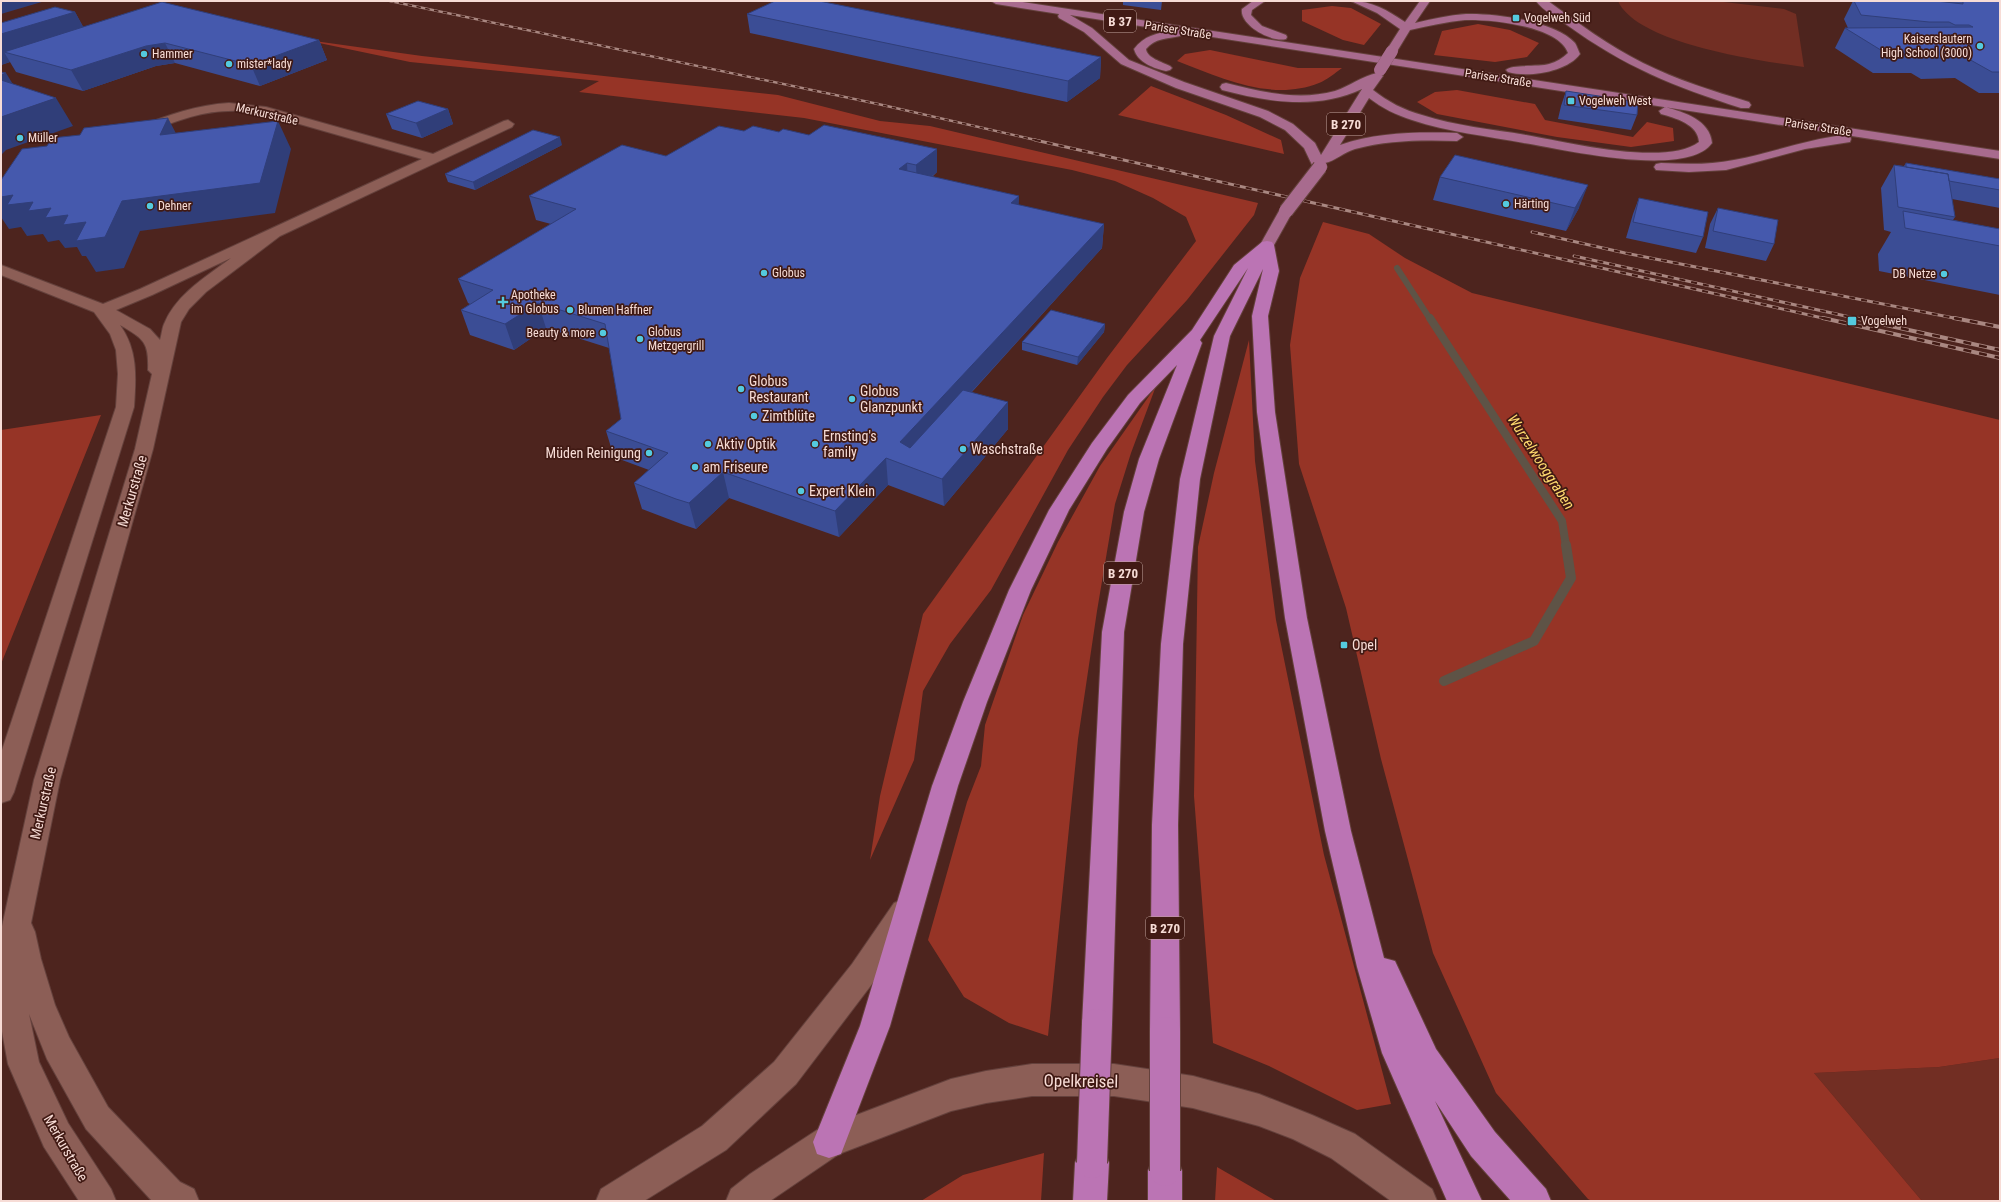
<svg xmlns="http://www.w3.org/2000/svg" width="2001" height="1202" font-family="'Roboto Condensed',sans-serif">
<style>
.green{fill:#722e23}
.forest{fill:#963426}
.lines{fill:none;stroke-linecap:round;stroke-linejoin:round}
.stream-far2{stroke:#5e5346;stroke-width:6}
.stream-far1{stroke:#5e5346;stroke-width:8}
.stream{stroke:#5e5346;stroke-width:10}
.minor-casing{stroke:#64413c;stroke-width:2}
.major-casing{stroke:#64413c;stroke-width:2}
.highway-casing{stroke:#64413c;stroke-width:2}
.minor{fill:#8c5e56;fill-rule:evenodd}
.major{fill:#a86b8e;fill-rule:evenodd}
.highway{fill:#bb74b4;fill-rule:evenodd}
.rail-far2-casing{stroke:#a98781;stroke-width:2.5}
.rail-far1-casing{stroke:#a98781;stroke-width:3}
.rail-casing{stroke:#a98781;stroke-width:4}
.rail-far2{stroke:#411a14;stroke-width:1.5;stroke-dasharray:4.5;stroke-linecap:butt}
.rail-far1{stroke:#411a14;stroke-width:2;stroke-dasharray:6;stroke-linecap:butt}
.rail{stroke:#411a14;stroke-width:2.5;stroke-dasharray:8;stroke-linecap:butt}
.major-bridge-far1-casing{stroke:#64413c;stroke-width:12;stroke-linecap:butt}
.major-bridge-casing{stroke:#64413c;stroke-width:16;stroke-linecap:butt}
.highway-bridge-casing{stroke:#64413c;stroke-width:32;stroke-linecap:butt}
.major-bridge-far1{stroke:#a86b8e;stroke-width:12}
.major-bridge{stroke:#a86b8e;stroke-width:14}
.highway-bridge{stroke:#bb74b4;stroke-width:30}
.wall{fill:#3b4d95}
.shaded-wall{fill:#303e79}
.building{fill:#4559ad;stroke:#303e79}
.poi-dot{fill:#54cade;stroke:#411a14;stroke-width:1.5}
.labels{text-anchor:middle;stroke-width:3.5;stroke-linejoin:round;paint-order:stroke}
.far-poi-label{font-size:12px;fill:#f7dcd6;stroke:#411a14;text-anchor:start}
.far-street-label{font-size:12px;fill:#f7dcd6;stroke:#411a14}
.shield{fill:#411a14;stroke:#c0a29c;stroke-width:1}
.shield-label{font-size:13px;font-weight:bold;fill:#f7dcd6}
.poi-label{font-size:14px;fill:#f7dcd6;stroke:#411a14;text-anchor:start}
.street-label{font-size:14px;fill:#f7dcd6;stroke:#411a14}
.water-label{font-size:15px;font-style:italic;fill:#fed96e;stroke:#411a14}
.near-street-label{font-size:17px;fill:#f7dcd6;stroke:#411a14}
</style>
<rect width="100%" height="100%" fill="#4d241e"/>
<path class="green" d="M 1618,1 L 1715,1 L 1784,9 L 1796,14 L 1804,67 C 1761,61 1637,44 1618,1 Z
M 2000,1058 L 2000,1201 L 1922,1201 L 1814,1073 L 1939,1067 Z"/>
<path class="forest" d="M 1332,6 L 1351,8 L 1381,24 L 1364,45 L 1343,40 L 1302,21 L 1302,10 Z
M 1478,24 L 1510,30 L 1539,43 L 1527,57 L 1495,62 L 1434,55 L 1442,31 Z
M 300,39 L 422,56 L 778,95 L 880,121 L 930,126 L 1258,203 L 1254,215 L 1187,300 L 1127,365 L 1103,397 L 1068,450 L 991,590 L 950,644 L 923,691 L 914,760 L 870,860 L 880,796 L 923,614 L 1107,358 L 1196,241 L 1186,217 L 1153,198 L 1115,181 L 1072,170 L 804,118 L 579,92 L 599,81 L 410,62 Z
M 1210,50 L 1298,68 L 1342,68 C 1335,73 1327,80 1319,83 C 1271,102 1222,78 1177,61 L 1185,54 Z
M 1151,86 L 1226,115 L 1281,140 L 1284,154 L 1118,115 Z
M 1457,90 L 1535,104 L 1545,120 L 1633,137 L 1647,122 L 1673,128 L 1674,141 L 1631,147 L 1557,137 L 1437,114 L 1417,102 L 1435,92 Z
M 1323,222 L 1369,234 L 1405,258 L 1472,293 L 2000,420 L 2000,1058 L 1939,1067 L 1814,1073 L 1922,1201 L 1592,1201 L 1588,1199 L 1496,1093 L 1433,953 L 1381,759 L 1346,608 L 1299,464 L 1290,345 L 1300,278 Z
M 1249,340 L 1255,461 L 1276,620 L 1324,855 L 1391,1104 L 1357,1110 L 1269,1066 L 1213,1043 L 1194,796 L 1198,547 L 1214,473 Z
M 1156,386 L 1131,453 L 1115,504 L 1097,611 L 1078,739 L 1048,1036 L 1009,1023 L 964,997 L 928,940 L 967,802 L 981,766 L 985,725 L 1023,615 L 1058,542 L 1100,466 Z
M 101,415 L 1,664 L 1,430 Z
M 1044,1153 L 1041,1201 L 921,1201 L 963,1175 Z
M 1217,1167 L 1276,1201 L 1215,1201 Z"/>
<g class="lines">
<path class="stream-far2" d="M 1397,268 L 1430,319"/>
<path class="stream-far1" d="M 1430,318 L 1562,521 L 1566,546"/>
<path class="stream" d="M 1444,681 L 1534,641 L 1571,578 L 1566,545"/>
<g class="minor-casing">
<path id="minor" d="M 229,103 L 266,107 L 433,154 L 504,121 L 508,120 L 514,124 L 512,127 L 280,236 L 206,292 L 189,309 L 181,322 L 153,449 L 60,780 L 31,923 L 35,932 L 41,959 L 55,1005 L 69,1037 L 108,1107 L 180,1182 L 194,1189 L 199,1201 L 152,1201 L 86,1129 L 47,1059 L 29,1014 L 39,1062 L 68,1123 L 111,1189 L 116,1201 L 79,1201 L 44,1147 L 8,1064 L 1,1026 L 1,931 L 34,780 L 135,449 L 152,374 L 148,370 C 149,342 144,339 120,325 C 138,350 136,377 134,407 L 14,792 L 10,800 L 1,803 L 1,753 L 116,407 L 118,374 L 116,350 L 110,334 L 94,312 L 1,275 L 1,265 L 103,304 L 140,289 L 422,159 L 261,113 C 217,106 187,116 146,133 L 142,134 L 136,130 L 138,127 C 168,115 197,105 229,103 ZM 231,258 C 207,276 177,294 165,322 C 162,327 162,334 160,340 L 150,329 L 116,310 L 152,295 Z
M 904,899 L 914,903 L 918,912 L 914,921 L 872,984 L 796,1084 L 726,1150 L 644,1201 L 596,1201 L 601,1189 L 702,1126 L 774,1062 L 852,964 L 894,903 Z
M 1032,1064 L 1114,1064 L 1193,1076 L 1259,1094 L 1312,1115 L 1355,1134 L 1432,1189 L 1437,1201 L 1391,1201 L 1331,1158 L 1293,1139 L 1259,1126 L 1193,1108 L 1114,1096 L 1032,1096 L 986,1103 L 951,1111 L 839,1154 L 770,1201 L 726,1201 L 731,1189 L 750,1174 L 817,1130 L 951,1079 L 986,1071 Z"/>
</g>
<g class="major-casing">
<path id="major" d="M 991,1 L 1016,1 L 2000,151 L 2000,159 L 1180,32 L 1180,36 C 1167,39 1155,38 1146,49 C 1147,58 1162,62 1170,66 L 1172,68 L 1170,70 L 1166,71 C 1155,69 1137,62 1134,49 C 1144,36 1156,33 1172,31 L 1070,15 L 1092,28 L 1129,60 L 1184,82 L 1268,111 L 1293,124 L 1315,143 L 1321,155 L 1362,89 C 1317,110 1268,102 1222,90 L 1220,87 L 1222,84 L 1226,83 C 1261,92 1299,101 1335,91 C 1350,86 1362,76 1377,73 L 1383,76 L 1373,90 C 1388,102 1404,110 1422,115 C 1456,126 1491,129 1526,135 C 1567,142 1666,167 1699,142 C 1698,124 1675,118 1661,114 L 1659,111 L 1665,107 C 1684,112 1710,120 1712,143 C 1687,179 1562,149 1524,143 C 1487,136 1448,132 1412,120 C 1396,115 1382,108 1369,98 L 1340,145 C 1377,132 1418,132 1457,133 L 1463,137 L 1457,141 C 1423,140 1388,140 1355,149 C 1344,152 1335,161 1325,163 L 1327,167 L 1325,170 L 1315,170 L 1313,167 L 1304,148 L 1285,130 L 1260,117 L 1176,88 L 1121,64 L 1084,32 L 1059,18 L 1058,16 L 1059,14 L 996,4 Z
M 1253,1 L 1265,1 L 1252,10 L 1251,15 L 1262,26 L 1286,35 L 1287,37 L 1286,39 C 1272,43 1239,25 1242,9 Z
M 1351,1 C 1372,1 1387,10 1405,22 L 1420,1 L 1430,1 L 1415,23 C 1432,19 1449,15 1466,14 C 1494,13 1556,21 1575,43 C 1577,46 1578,50 1580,54 C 1567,72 1528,78 1508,72 L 1506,70 C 1511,64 1540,67 1549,64 C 1556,62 1563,58 1568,53 C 1559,26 1490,19 1465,20 C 1446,22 1428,26 1410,30 L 1396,53 L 1392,54 L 1386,51 L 1400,29 L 1377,13 Z
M 1536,1 L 1548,1 C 1578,23 1609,46 1643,63 C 1677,80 1713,91 1749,102 L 1751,105 L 1749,108 L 1741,108 C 1673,86 1625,67 1567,25 C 1558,18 1543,11 1536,1 Z
M 1845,135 L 1850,136 L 1851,139 L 1850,142 L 1805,149 L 1726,170 L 1689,172 L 1656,170 L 1654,167 L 1656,164 L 1661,163 C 1685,164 1710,165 1734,160 C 1772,153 1807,139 1845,135 Z
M 1286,207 L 1291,208 L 1293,211 L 1274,245 L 1272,248 L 1262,248 L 1260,245 L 1279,211 L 1281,208 Z"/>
</g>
<g class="highway-casing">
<path id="highway" d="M 1267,241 L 1272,242 L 1274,245 L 1279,271 L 1268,316 L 1275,412 L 1307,618 L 1351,831 L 1384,958 L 1395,961 L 1436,1049 L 1495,1132 L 1546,1189 L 1551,1201 L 1511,1201 L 1471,1156 L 1435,1101 L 1482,1201 L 1447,1201 L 1382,1053 L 1357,967 L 1325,831 L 1285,618 L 1257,412 L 1252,316 L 1263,269 L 1230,336 L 1200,479 L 1183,644 L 1178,825 L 1180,1032 L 1176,1043 L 1165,1047 L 1154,1043 L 1150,1032 L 1152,825 L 1161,644 L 1180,479 L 1214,336 L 1248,268 L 1200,340 L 1202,343 L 1159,459 L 1144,512 L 1124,632 L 1112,1024 L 1108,1034 L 1097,1039 L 1086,1034 L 1082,1024 L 1102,632 L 1124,512 L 1139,459 L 1177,365 L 1140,403 L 1107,449 L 1069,510 L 1031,590 L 987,702 L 958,786 L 890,1026 L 841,1154 L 829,1158 L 817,1154 L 813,1142 L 860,1026 L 932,786 L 963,702 L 1009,590 L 1049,510 L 1092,443 L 1128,395 L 1192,330 L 1234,265 L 1262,242 Z
M 1092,1146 L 1104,1151 L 1109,1163 L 1107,1201 L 1073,1201 L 1075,1163 L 1080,1151 Z
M 1165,1154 L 1177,1159 L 1182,1171 L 1182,1201 L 1148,1201 L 1148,1171 L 1153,1159 Z"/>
</g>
<use href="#minor" class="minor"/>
<use href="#major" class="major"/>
<use href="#highway" class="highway"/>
<g class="rail-far2-casing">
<path id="rail-far2" d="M 390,1 L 878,104 L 1040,141"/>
</g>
<g class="rail-far1-casing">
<path id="rail-far1" d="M 1035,140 L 1827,319
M 1532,232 L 1625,253 L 1959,319
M 1574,256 L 1859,319"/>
</g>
<g class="rail-casing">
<path id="rail" d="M 1823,318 L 2000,358
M 1854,318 L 2000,350
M 1954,318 L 2000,327"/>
</g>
<use href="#rail-far2" class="rail-far2"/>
<use href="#rail-far1" class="rail-far1"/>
<use href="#rail" class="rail"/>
<g class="major-bridge-far1-casing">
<path id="major-bridge-far1" d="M 1380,70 L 1392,51"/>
</g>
<g class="major-bridge-casing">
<path id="major-bridge" d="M 1286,211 L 1320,167"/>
</g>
<g class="highway-bridge-casing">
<path id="highway-bridge" d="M 1165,1032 L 1165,1171
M 1092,1163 L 1097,1024"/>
</g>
<use href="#major-bridge-far1" class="major-bridge-far1"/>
<use href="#major-bridge" class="major-bridge"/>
<use href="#highway-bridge" class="highway-bridge"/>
</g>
<path class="wall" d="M 1123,1 L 1162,1 L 1161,10 L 1123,5 Z
M 1853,1 L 2000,1 L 2000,93 L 1979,93 L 1955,78 L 1921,79 L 1911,73 L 1873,73 L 1835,48 L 1845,28 L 1848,28 L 1844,19 Z
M 75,12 L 83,27 L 319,40 L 327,60 L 260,86 L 175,63 L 156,66 L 83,91 L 16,72 L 10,62 L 1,65 L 1,23 Z
M 747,14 L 1101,57 L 1100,78 L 1067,102 L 750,33 Z
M 1566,91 L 1637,115 L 1631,130 L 1558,119 L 1561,106 Z
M 448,109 L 453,124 L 422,138 L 392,129 L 386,114 Z
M 744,131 L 779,132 L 937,149 L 937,172 L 932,177 L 1019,196 L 1018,205 L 1104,224 L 1102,248 L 972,392 L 1008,429 L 944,506 L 888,485 L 839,537 L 729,498 L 696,529 L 684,525 L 642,509 L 634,483 L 649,470 L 614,457 L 606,431 L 621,419 L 609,348 L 546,328 L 514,350 L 470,335 L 461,310 L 470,304 L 468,303 L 458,279 L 551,224 L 536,220 L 529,196 L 666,156 Z
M 562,145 L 475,190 L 448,182 L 445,174 Z
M 1906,163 L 2000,179 L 2000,208 L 1952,199 L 1955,217 L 1953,220 L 2000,229 L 2000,295 L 1879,271 L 1878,254 L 1891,232 L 1884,230 L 1881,188 L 1894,165 L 1904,166 Z
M 1440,177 L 1579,208 L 1566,231 L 1433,200 Z
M 1639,198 L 1703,237 L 1696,253 L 1626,238 L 1633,214 Z
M 1718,208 L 1774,244 L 1766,261 L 1705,248 L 1710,224 Z
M 1105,324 L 1104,332 L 1077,365 L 1022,350 L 1022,342 Z"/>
<path class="shaded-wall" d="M 1,1 L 45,1 L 1,14 Z
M 75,12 L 89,37 L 4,52 L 10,62 L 1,65 L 1,34 Z
M 319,40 L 327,60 L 260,86 L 251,65 Z
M 165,43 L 175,63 L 156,66 L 83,91 L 71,70 L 146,46 Z
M 1101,57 L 1100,78 L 1067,102 L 1068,81 Z
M 6,73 L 19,94 L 1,100 L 1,75 Z
M 56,98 L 73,126 L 6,150 L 1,155 L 1,117 Z
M 448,109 L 453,124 L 422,138 L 416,123 Z
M 168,118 L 183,147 L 160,135 Z
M 278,121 L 291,149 L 275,213 L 140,231 L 124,268 L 96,272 L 86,256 L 82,256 L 77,247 L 65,248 L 59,240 L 48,242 L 43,234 L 27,236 L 21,227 L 9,229 L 1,217 L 1,197 L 13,195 L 51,208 L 122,201 Z
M 560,137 L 562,145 L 475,190 L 473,182 Z
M 937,149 L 937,172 L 917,188 L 916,165 Z
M 907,163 L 908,186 L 899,169 Z
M 1588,185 L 1579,208 L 1566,231 L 1575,208 Z
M 1019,196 L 1018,220 L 1011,203 Z
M 1104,224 L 1102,248 L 905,465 L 900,442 Z
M 538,303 L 546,328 L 514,350 L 505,324 Z
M 1105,324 L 1104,332 L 1077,365 L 1078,357 Z
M 1008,402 L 1008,429 L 944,506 L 942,479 Z
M 886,458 L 888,485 L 839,537 L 835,511 Z
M 723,472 L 729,498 L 696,529 L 689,503 Z"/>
<path class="building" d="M 775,1 L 819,1 L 1101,57 L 1068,81 L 747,14 Z
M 1854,1 L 1936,1 L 1963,4 L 1963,2 L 1962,1 L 2000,1 L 2000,72 L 1992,72 L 1967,58 L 1932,58 L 1922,52 L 1884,52 L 1845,28 L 1973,27 L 1969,25 L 1955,25 L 1949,22 L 1929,22 L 1861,15 Z
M 162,2 L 319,40 L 251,65 L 165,43 L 146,46 L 71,70 L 4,52 Z
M 55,7 L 75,12 L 1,34 L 1,23 Z
M 1,72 L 6,73 L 1,75 Z
M 1,80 L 56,98 L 1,117 Z
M 1566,91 L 1638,102 L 1637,115 L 1564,105 Z
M 418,101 L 448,109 L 416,123 L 386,114 Z
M 168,118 L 160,135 L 278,121 L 260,183 L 122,201 L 105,237 L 76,241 L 86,222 L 63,225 L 68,215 L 45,218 L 51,208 L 28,211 L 33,202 L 7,205 L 13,195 L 1,197 L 1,180 L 22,149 L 47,146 L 52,138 L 80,135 L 84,128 Z
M 824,125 L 937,149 L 916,165 L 907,163 L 899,169 L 1019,196 L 1011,203 L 1104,224 L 900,442 L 910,448 L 963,390 L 1008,402 L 942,479 L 886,458 L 835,511 L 723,472 L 689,503 L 676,499 L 634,483 L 668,453 L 606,431 L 621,419 L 605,324 L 538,303 L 505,324 L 461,310 L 493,290 L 458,279 L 576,209 L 529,196 L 622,145 L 666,156 L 719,126 L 744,131 L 753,126 L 779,132 L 783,129 L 809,135 Z
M 533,130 L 560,137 L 473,182 L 445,174 Z
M 1455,155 L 1588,185 L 1575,208 L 1440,177 Z
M 1906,163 L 2000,179 L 2000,190 L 1949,181 L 1948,174 L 1906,167 Z
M 1894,165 L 1948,174 L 1955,217 L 1898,207 Z
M 1639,198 L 1708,212 L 1703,237 L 1633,222 Z
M 1718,208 L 1778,220 L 1774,244 L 1713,231 Z
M 1903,211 L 2000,229 L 2000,246 L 1905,228 Z
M 1051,310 L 1105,324 L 1078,357 L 1022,342 Z"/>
<g class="poi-dot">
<rect x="1512" y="14" width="8" height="8" rx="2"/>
<circle cx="1980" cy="46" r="4"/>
<circle cx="144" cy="54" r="4"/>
<circle cx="229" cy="64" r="4"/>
<rect x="1567" y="97" width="8" height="8" rx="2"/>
<circle cx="20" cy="138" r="4"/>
<circle cx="1506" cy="204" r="4"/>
<circle cx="150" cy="206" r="4"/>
<circle cx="764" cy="273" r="4"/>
<circle cx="1944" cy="274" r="4"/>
<path d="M501 296h4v4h4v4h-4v4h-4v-4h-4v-4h4z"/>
<circle cx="570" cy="310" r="4"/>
<rect x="1847" y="316" width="10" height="10" rx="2"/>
<circle cx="603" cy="333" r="4"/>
<circle cx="640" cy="339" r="4"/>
<circle cx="741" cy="389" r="4"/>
<circle cx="852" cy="399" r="4"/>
<circle cx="754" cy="416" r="4"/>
<circle cx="708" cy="444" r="4"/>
<circle cx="815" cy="444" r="4"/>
<circle cx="963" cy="449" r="4"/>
<circle cx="649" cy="453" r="4"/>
<circle cx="695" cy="467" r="4"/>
<circle cx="801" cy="491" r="4"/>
<rect x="1340" y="641" width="8" height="8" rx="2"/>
</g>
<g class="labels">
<g class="far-poi-label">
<text x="1524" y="22">Vogelweh Süd</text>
<text x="1972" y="43" text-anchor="end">Kaiserslautern<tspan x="1972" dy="14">High School (3000)</tspan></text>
<text x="152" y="58">Hammer</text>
<text x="237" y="68">mister*lady</text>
<text x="1579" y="105">Vogelweh West</text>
<text x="28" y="142">Müller</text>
<text x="1514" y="208">Härting</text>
<text x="158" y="210">Dehner</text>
<text x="772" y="277">Globus</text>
<text x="1936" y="278" text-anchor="end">DB Netze</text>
<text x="511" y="299">Apotheke<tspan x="511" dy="14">im Globus</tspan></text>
<text x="578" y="314">Blumen Haffner</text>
<text x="1861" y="325">Vogelweh</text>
<text x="648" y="336">Globus<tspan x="648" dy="14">Metzgergrill</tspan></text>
<text x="595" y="337" text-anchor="end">Beauty &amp; more</text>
</g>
<g class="far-street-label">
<text transform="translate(1178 30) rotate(9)" y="4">Pariser Straße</text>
<text transform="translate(1498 78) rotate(9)" y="4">Pariser Straße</text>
<text transform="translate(267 114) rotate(13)" y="4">Merkurstraße</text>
<text transform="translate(1818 127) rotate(9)" y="4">Pariser Straße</text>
</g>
<g class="shield">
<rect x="1104" y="10" width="32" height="22" rx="3"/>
<rect x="1327" y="113" width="38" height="22" rx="3"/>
<rect x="1104" y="562" width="38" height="22" rx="3"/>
<rect x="1146" y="917" width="38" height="22" rx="3"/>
</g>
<g class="shield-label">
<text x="1120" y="26">B 37</text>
<text x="1346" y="129">B 270</text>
<text x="1123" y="578">B 270</text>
<text x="1165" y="933">B 270</text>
</g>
<g class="poi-label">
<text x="749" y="386">Globus<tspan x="749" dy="16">Restaurant</tspan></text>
<text x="860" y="396">Globus<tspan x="860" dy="16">Glanzpunkt</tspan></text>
<text x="762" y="421">Zimtblüte</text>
<text x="823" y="441">Ernsting's<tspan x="823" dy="16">family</tspan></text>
<text x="716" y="449">Aktiv Optik</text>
<text x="971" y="454">Waschstraße</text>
<text x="641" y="458" text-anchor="end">Müden Reinigung</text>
<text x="703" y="472">am Friseure</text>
<text x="809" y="496">Expert Klein</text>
<text x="1352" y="650">Opel</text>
</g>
<g class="street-label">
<text transform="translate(132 491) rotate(-74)" y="5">Merkurstraße</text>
<text transform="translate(43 803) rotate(-77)" y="5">Merkurstraße</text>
<text transform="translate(66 1148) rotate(60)" y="5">Merkurstraße</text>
</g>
<g class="water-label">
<text transform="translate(1541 462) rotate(57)" y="5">Wurzelwooggraben</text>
</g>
<g class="near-street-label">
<text transform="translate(1081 1081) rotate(1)" y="6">Opelkreisel</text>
</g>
</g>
<rect width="2001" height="1202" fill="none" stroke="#f7dcd6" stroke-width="4"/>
</svg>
